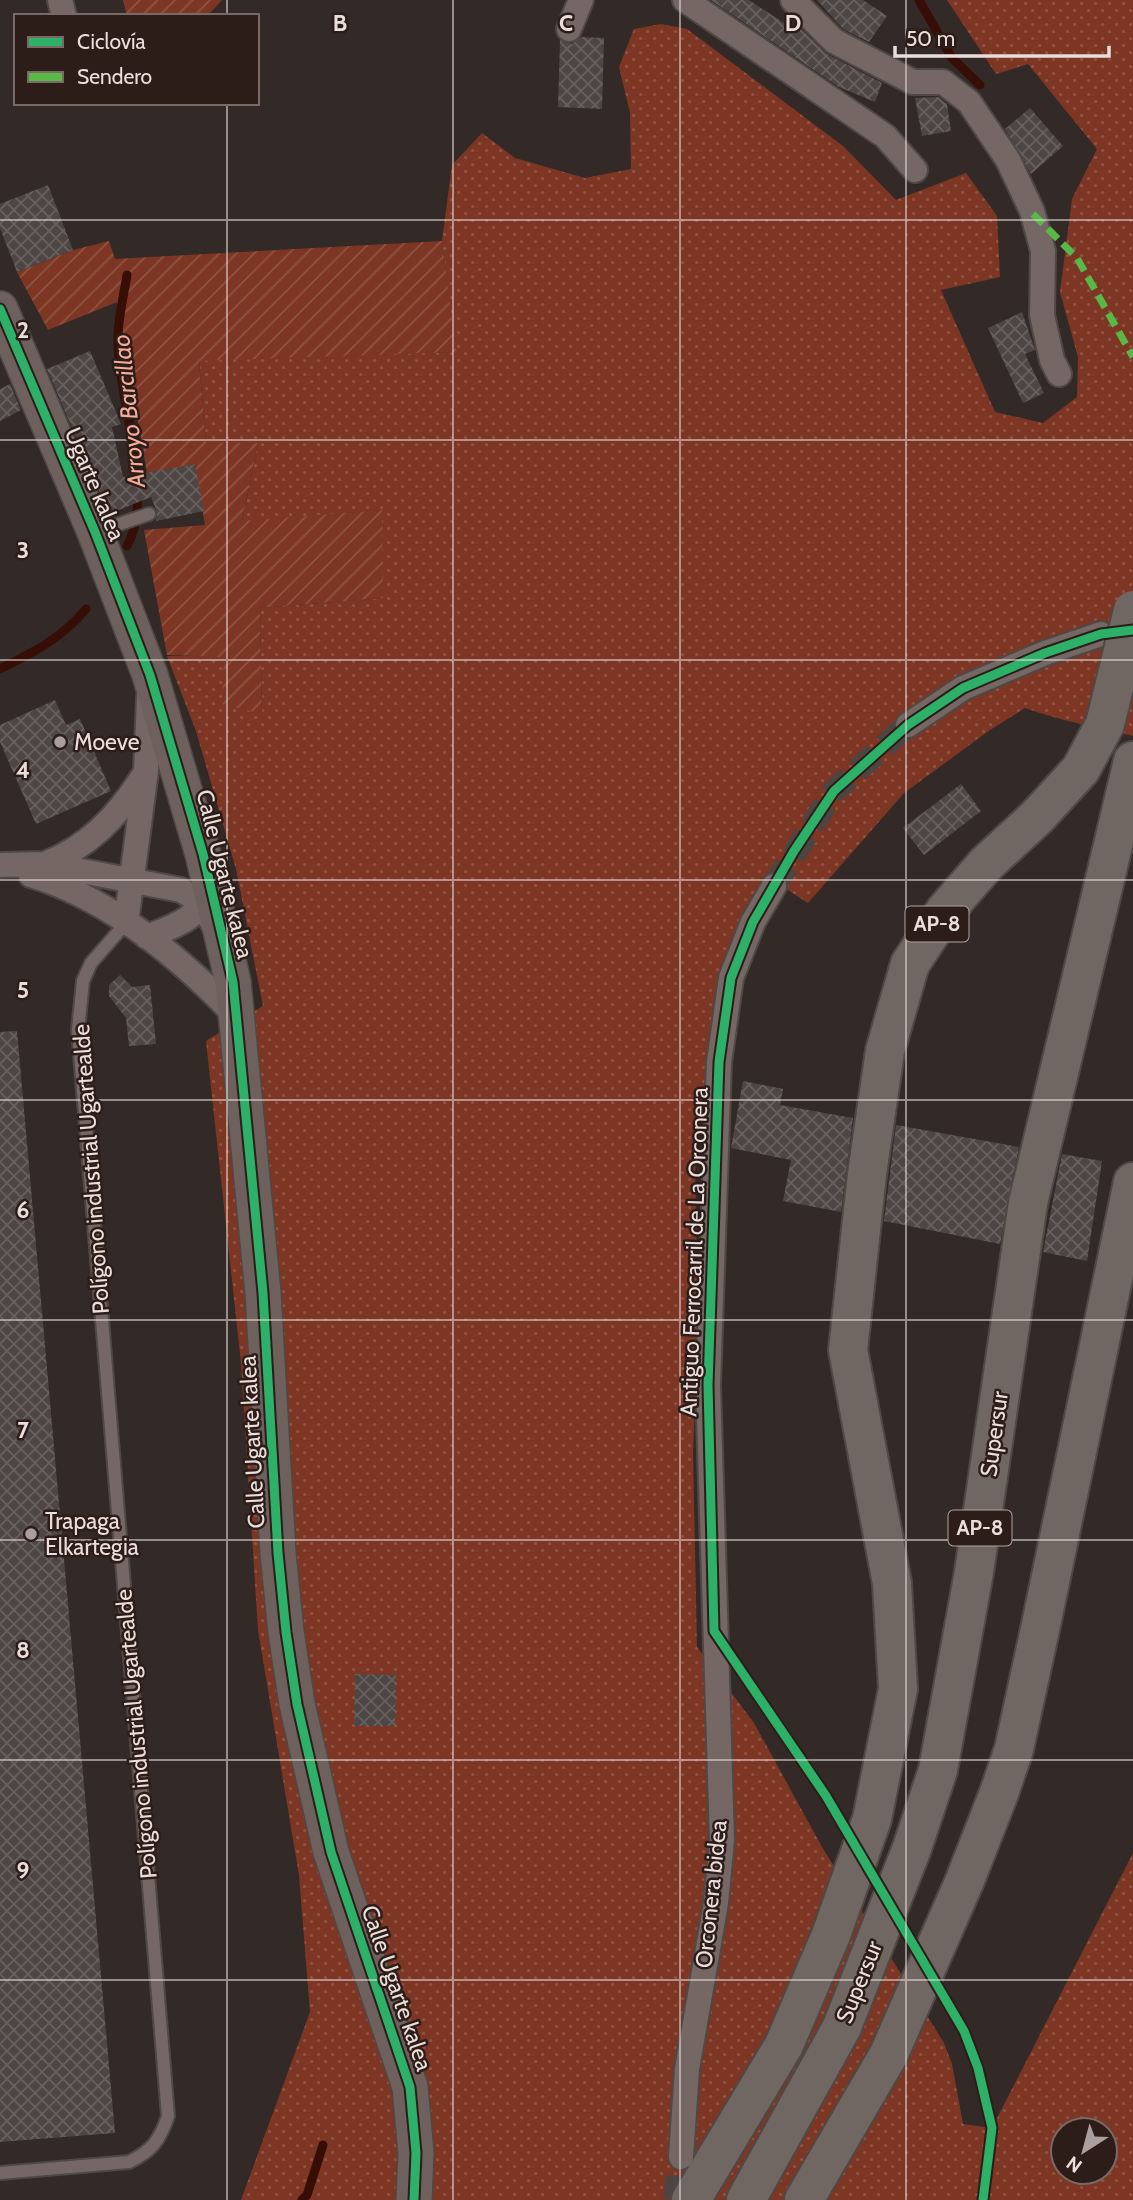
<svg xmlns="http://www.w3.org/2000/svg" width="1133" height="2200" font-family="Cabin,sans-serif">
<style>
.grass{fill:url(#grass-dots);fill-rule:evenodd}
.garden{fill:url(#garden-furrows)}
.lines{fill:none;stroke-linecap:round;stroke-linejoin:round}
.stream{stroke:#360e06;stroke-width:9}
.building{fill:url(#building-cross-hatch)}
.street-tunnel{stroke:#4e4542;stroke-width:24;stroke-dasharray:24 12;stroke-linecap:butt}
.lane-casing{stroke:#4f4845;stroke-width:16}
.street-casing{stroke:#4f4845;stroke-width:28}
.secondary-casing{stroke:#4f4845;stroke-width:38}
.highway-casing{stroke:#4f4845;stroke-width:42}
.lane{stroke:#746764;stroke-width:12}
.street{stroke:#746764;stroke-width:24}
.secondary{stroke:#6e605d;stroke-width:35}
.highway{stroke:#706662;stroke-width:38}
.highway-bridge-casing{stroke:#4f4845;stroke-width:42;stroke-linecap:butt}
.highway-bridge{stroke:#706662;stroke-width:38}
.quiet{stroke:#58b947;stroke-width:7;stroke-dasharray:14 7;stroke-linecap:butt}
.cycleway-casing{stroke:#2d1d19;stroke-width:13}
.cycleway{stroke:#2db169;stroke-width:9}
.grid{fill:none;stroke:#eadedb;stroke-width:2;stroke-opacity:0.55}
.poi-dot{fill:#aa9f9c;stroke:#2d1d19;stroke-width:2.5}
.labels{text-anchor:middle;stroke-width:5;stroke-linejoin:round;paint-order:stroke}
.shield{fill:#2d1d19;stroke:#b1a4a1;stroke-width:2}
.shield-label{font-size:21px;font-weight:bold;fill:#eadedb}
.street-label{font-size:23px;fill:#eadedb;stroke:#2d1d19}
.poi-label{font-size:23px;fill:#eadedb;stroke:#2d1d19;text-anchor:start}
.water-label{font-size:24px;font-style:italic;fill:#f5ad9b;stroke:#2d1d19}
.grid-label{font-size:23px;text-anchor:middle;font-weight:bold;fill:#eadedb;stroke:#2d1d19;stroke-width:5;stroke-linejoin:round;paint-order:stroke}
</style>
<defs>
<pattern id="grass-dots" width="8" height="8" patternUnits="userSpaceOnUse" patternTransform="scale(1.75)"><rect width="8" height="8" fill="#7d3624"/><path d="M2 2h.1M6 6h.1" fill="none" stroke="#905343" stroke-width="1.8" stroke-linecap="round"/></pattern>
<pattern id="garden-furrows" width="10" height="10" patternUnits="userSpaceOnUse" patternTransform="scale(1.75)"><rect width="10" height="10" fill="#7d3624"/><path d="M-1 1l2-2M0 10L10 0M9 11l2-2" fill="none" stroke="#905343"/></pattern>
<pattern id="building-cross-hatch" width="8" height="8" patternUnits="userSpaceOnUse" patternTransform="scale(1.75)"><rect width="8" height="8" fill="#4e4644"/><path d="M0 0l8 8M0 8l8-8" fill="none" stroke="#68605e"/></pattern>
</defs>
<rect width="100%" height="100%" fill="#332a27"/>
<path class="grass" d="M 947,0 L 1133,0 L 1133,736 C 1096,727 1061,721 1025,708 L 990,730 L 904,793 L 808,903 L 766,876 L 739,931 L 717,997 L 695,1160 L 698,1326 L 693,1454 L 697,1647 L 754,1723 L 822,1847 L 944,2043 L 952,2064 L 963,2124 L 992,2128 L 1133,1853 L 1133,2200 L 241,2200 L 310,2012 L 299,1875 L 258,1630 L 241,1363 L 206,1041 L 263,1006 L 236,869 L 196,731 L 167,656 L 224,656 L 262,714 L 260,608 L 382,598 L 382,510 L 242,522 L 258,443 L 206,443 L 199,360 L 455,352 L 442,241 L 452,165 L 482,133 L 515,158 L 585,178 L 631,169 L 630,113 L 619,67 L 634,29 L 661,24 L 687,29 L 843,146 L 896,200 L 966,173 L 997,216 L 1000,277 L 941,290 L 995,412 L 1043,423 L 1077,397 L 1078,357 L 1060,292 L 1072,199 L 1097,149 L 1028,64 L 996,74 ZM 1063,2130 L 1105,2130 L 1105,2172 L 1063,2172 Z"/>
<path class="garden" d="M 123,0 L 222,0 L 207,16 L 127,16 Z
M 109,241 L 115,259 L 442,241 L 456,352 L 199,361 L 206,443 L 258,443 L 242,521 L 382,510 L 383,598 L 260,608 L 262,714 L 222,704 L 224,657 L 167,655 L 144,530 L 205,525 L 195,464 L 147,473 L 117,302 L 48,330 L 17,272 L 73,250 Z"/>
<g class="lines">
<path class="stream" d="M 919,0 L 952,58 L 980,85
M 127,546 C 156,496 116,394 118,334 C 119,314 124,294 127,275
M 0,669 C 34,652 62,638 86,609
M 302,2200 L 307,2195 L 323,2145"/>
</g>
<path class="building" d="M 711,0 L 749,0 L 796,31 L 799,27 L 827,54 L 882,83 L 875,102 L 839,87 Z
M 817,0 L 863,0 L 887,16 L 869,42 L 843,29 Z
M 581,37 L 604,38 L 602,109 L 558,107 L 560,40 L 572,44 Z
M 938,97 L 947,104 L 951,131 L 922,136 L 915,98 Z
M 1030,108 L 1063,146 L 1031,174 L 1005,129 Z
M 48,185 L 73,250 L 17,272 L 0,228 L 0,204 Z
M 1022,312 L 1035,350 L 1025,354 L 1044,393 L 1023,403 L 988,328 Z
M 90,351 L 121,424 L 112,427 L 123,477 L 195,464 L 204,511 L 156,521 L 157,512 L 151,497 L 109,514 L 47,369 Z
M 10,384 L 21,410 L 0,421 L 0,389 Z
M 55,700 L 66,725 L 80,719 L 111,791 L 36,824 L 0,742 L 0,725 Z
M 961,784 L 981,811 L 924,855 L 903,828 Z
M 120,975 L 132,987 L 150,985 L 156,1044 L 129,1046 L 126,1018 L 109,996 L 109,985 Z
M 17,1031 L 115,2133 L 0,2142 L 0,1032 Z
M 743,1081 L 783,1089 L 780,1105 L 853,1118 L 841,1212 L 783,1201 L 791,1160 L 731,1148 Z
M 896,1125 L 1019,1147 L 1000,1244 L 884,1221 Z
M 1062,1154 L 1102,1161 L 1087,1261 L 1043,1252 Z
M 355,1674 L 396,1675 L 395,1726 L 354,1726 Z"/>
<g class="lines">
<path class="street-tunnel" d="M 774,886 L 834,791 L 908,725
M 675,2200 L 681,2157"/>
<g class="lane-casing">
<path id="lane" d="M 96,532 L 149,514
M 0,2173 L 129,2162 C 152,2151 160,2140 168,2116 L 78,1030 L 83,981 L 91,963 L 126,923"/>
</g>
<g class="street-casing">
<path id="street" d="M 60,0 L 64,16
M 685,0 L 885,136 L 915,170
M 793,0 L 834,41 L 913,82 L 943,82 L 969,102 L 1008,160 L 1032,211 L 1043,251 L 1042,315 L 1052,360 L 1059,374
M 569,29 L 581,0
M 908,725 L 963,688 L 1045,653 L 1101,634
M 45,864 C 88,847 117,817 142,778
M 0,865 L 45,864 L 181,890 L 201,902 L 214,925
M 31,875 C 111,899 182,959 239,1019
M 126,923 L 146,771 L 149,697
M 147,937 C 169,928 205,918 204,889
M 681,2157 L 687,2069 L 716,1903 L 722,1840 L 708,1385 L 719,1062 L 731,978 L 753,922 L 774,886"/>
</g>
<g class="secondary-casing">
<path id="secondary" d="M 0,309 L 95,532 L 150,675 L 203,854 L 233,982 L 263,1293 L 278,1553 L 286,1632 L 297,1704 L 331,1852 L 410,2087 L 416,2153 L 414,2200"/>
</g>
<g class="highway-casing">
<path id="highway" d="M 691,2200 L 784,2045 L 831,1935 L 872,1819 L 898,1689 L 892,1583 L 848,1350 L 867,1174 L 885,1051 L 910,964 L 945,911 L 986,864 L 1037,817 L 1081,769 L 1105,724
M 746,2200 L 842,2027 L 912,1848 L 938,1770 L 974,1572 L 1028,1203 L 1133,761
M 804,2200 L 889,2054 L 965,1880 L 999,1793 L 1014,1749 L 1042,1620 L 1133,1182"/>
</g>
<use href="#lane" class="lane"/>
<use href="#street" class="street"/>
<use href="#secondary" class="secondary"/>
<use href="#highway" class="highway"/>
<g class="highway-bridge-casing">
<path id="highway-bridge" d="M 1105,724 L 1133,610"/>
</g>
<use href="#highway-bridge" class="highway-bridge"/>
<path class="quiet" d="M 1033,214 L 1077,258 L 1133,357"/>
<g class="cycleway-casing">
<path id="cycleway" d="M 0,309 L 95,532 L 150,675 L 203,854 L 233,982 L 263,1293 L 278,1553 L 286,1632 L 297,1704 L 331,1852 L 410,2087 L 416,2153 L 414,2200
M 983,2200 L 992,2128 L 978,2068 L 964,2031 L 826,1796 L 714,1631 L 708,1385 L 719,1062 L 731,978 L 753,922 L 794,851 L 834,791 L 908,725 L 963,688 L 1045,653 L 1101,634 L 1133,630"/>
</g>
<use href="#cycleway" class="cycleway"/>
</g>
<path class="grid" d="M 227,0 L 227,16M 453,0 L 453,2200M 680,0 L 680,2200M 906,0 L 906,2200M 227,103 L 227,2200M 0,220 L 1133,220M 0,440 L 1133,440M 0,660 L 1133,660M 0,880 L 1133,880M 0,1100 L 1133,1100M 0,1320 L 1133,1320M 0,1540 L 1133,1540M 0,1760 L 1133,1760M 0,1980 L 1133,1980"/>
<g class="poi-dot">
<circle cx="60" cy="742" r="7"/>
<circle cx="31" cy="1534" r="7"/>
</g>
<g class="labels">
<g class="shield">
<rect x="905.5" y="906.5" width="63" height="35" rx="5"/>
<rect x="948.5" y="1510.5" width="63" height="35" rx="5"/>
</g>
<g class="shield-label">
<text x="937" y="931">AP-8</text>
<text x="980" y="1535">AP-8</text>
</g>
<g class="street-label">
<text transform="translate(95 484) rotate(67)" y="8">Ugarte kalea</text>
<text transform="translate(225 874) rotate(76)" y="8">Calle Ugarte kalea</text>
<text transform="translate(91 1169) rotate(-94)" y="8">Polígono industrial Ugartealde</text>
<text transform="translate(694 1252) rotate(-88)" y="8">Antiguo Ferrocarril de La Orconera</text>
<text transform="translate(994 1434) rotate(-82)" y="8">Supersur</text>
<text transform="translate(252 1442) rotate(-93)" y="8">Calle Ugarte kalea</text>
<text transform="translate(136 1734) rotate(-95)" y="8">Polígono industrial Ugartealde</text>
<text transform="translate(711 1894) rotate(-84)" y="8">Orconera bidea</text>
<text transform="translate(859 1982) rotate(-68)" y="8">Supersur</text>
<text transform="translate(397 1988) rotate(71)" y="8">Calle Ugarte kalea</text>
</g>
<g class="poi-label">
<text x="74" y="750">Moeve</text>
<text x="45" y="1529">Trapaga<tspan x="45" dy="26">Elkartegia</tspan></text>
</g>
<g class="water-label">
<text transform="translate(129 411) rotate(-96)" y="8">Arroyo Barcillao</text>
</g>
</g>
<g class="grid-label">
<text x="340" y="31">B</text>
<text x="566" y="31">C</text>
<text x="793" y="31">D</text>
<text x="23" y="338">2</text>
<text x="23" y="558">3</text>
<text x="23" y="778">4</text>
<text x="23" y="998">5</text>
<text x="23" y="1218">6</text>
<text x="23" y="1438">7</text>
<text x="23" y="1658">8</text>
<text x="23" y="1878">9</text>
</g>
<rect x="14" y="14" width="245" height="91" fill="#2d1d19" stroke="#796a67" stroke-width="2"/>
<rect x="28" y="37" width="35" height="10" fill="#2db169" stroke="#796a67" stroke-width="2"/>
<text x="77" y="49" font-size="21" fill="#eadedb">Ciclovía</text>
<rect x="28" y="72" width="35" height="10" fill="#58b947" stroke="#796a67" stroke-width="2"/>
<text x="77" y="84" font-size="21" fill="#eadedb">Sendero</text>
<g transform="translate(1084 2151) rotate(216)"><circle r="33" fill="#2d1d19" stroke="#796a67" stroke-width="2"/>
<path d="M0-5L12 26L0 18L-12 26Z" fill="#aa9f9c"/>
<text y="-10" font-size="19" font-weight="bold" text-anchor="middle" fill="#eadedb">N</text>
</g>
<path d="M895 46v10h214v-10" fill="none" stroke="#eadedb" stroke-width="3.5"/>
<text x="906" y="46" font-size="21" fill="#eadedb" stroke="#2d1d19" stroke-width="5" paint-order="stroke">50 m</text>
</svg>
